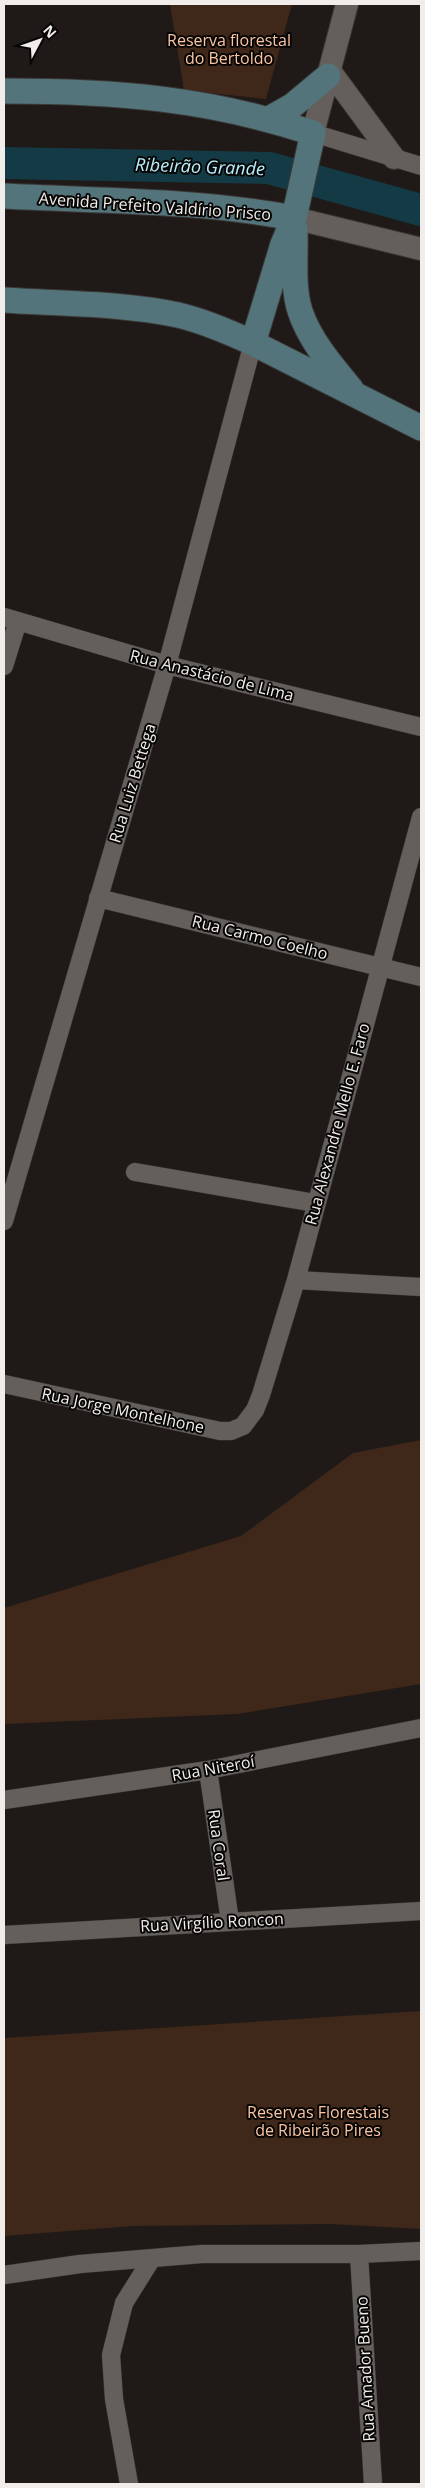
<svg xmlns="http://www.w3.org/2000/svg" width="425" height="2488" font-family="'Open Sans',sans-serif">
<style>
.green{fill:#3f281a}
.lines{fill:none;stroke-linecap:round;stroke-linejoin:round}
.river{stroke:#143b45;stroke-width:32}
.minor-casing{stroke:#3b3837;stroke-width:19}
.tertiary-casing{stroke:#3b3837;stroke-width:24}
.secondary-casing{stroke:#3b3837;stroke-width:27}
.minor{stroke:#655f5c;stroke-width:18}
.tertiary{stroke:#655f5c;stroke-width:22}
.secondary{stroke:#52747a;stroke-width:25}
.labels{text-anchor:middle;stroke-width:4;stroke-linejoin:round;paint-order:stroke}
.park-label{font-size:16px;fill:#fbc4a3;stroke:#070605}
.street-label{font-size:16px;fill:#f0edeb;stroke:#070605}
.water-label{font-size:18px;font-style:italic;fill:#b6efff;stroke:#070605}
</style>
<rect width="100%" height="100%" fill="#1f1a17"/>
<path class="green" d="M 170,4 L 292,4 L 266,99 L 184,90 Z
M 421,1440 L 421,1684 L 237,1714 L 4,1724 L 4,1608 L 241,1536 L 353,1453 Z
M 421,2011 L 421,2229 L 330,2224 L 132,2226 L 4,2236 L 4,2038 Z"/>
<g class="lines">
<path class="river" d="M 4,163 L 269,168 L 421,210"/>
<g class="minor-casing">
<path id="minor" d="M 313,133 L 421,166
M 4,617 L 167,665 L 421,727
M 4,666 L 18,621
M 98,898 L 421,977
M 135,1172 L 315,1203
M 4,1221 L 167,665 L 253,343
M 296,1280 L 421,1287
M 4,1384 L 220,1431 L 231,1431 L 243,1426 L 255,1410 L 261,1395 L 296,1280 L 421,817
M 208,1770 L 230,1921
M 4,1800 L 208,1770 L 421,1728
M 4,1935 L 421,1911
M 359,2254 L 373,2484
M 4,2275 L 80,2264 L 202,2254 L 359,2254 L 421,2251
M 129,2484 L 114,2399 L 111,2355 L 124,2303 L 151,2260"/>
</g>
<g class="tertiary-casing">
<path id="tertiary" d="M 330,71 L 394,158
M 313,133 L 347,4
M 294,218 L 421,249"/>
</g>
<g class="secondary-casing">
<path id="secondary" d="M 4,91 C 114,91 207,98 313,133 L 294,218 L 283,244 L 253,343
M 269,119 L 292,106 L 328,76
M 4,196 C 100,201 199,200 294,218
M 295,230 C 296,256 292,286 300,311 C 310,341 332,366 351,389
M 4,300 C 62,304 121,303 178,315 C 204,321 229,332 253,343 L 421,428"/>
</g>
<use href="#minor" class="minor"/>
<use href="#tertiary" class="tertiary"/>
<use href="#secondary" class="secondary"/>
</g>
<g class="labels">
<g class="park-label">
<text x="229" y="46">Reserva florestal<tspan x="229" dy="18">do Bertoldo</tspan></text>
<text x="318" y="2118">Reservas Florestais<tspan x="318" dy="18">de Ribeirão Pires</tspan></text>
</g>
<g class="street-label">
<text transform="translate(155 206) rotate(4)" y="6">Avenida Prefeito Valdírio Prisco</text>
<text transform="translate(212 675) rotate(14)" y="6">Rua Anastácio de Lima</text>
<text transform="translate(132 783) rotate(-73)" y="6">Rua Luiz Bettega</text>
<text transform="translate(260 937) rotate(14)" y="6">Rua Carmo Coelho</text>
<text transform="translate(337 1124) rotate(-75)" y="6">Rua Alexandre Mello E. Faro</text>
<text transform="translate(123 1410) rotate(12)" y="6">Rua Jorge Montelhone</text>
<text transform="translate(213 1768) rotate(-10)" y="6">Rua Niteroí</text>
<text transform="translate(219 1845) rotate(82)" y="6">Rua Coral</text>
<text transform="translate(212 1922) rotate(-3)" y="6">Rua Virgílio Roncon</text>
<text transform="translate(365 2369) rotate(-93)" y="6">Rua Amador Bueno</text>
</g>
<g class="water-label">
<text transform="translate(200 167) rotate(2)" y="6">Ribeirão Grande</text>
</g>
</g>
<rect width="425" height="2488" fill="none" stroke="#f0edeb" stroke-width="10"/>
<g transform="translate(40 40) rotate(49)" stroke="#070605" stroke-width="4" paint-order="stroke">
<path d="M0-4L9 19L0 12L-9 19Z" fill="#f0edeb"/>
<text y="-8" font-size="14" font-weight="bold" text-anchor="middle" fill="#f0edeb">N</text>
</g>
</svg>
